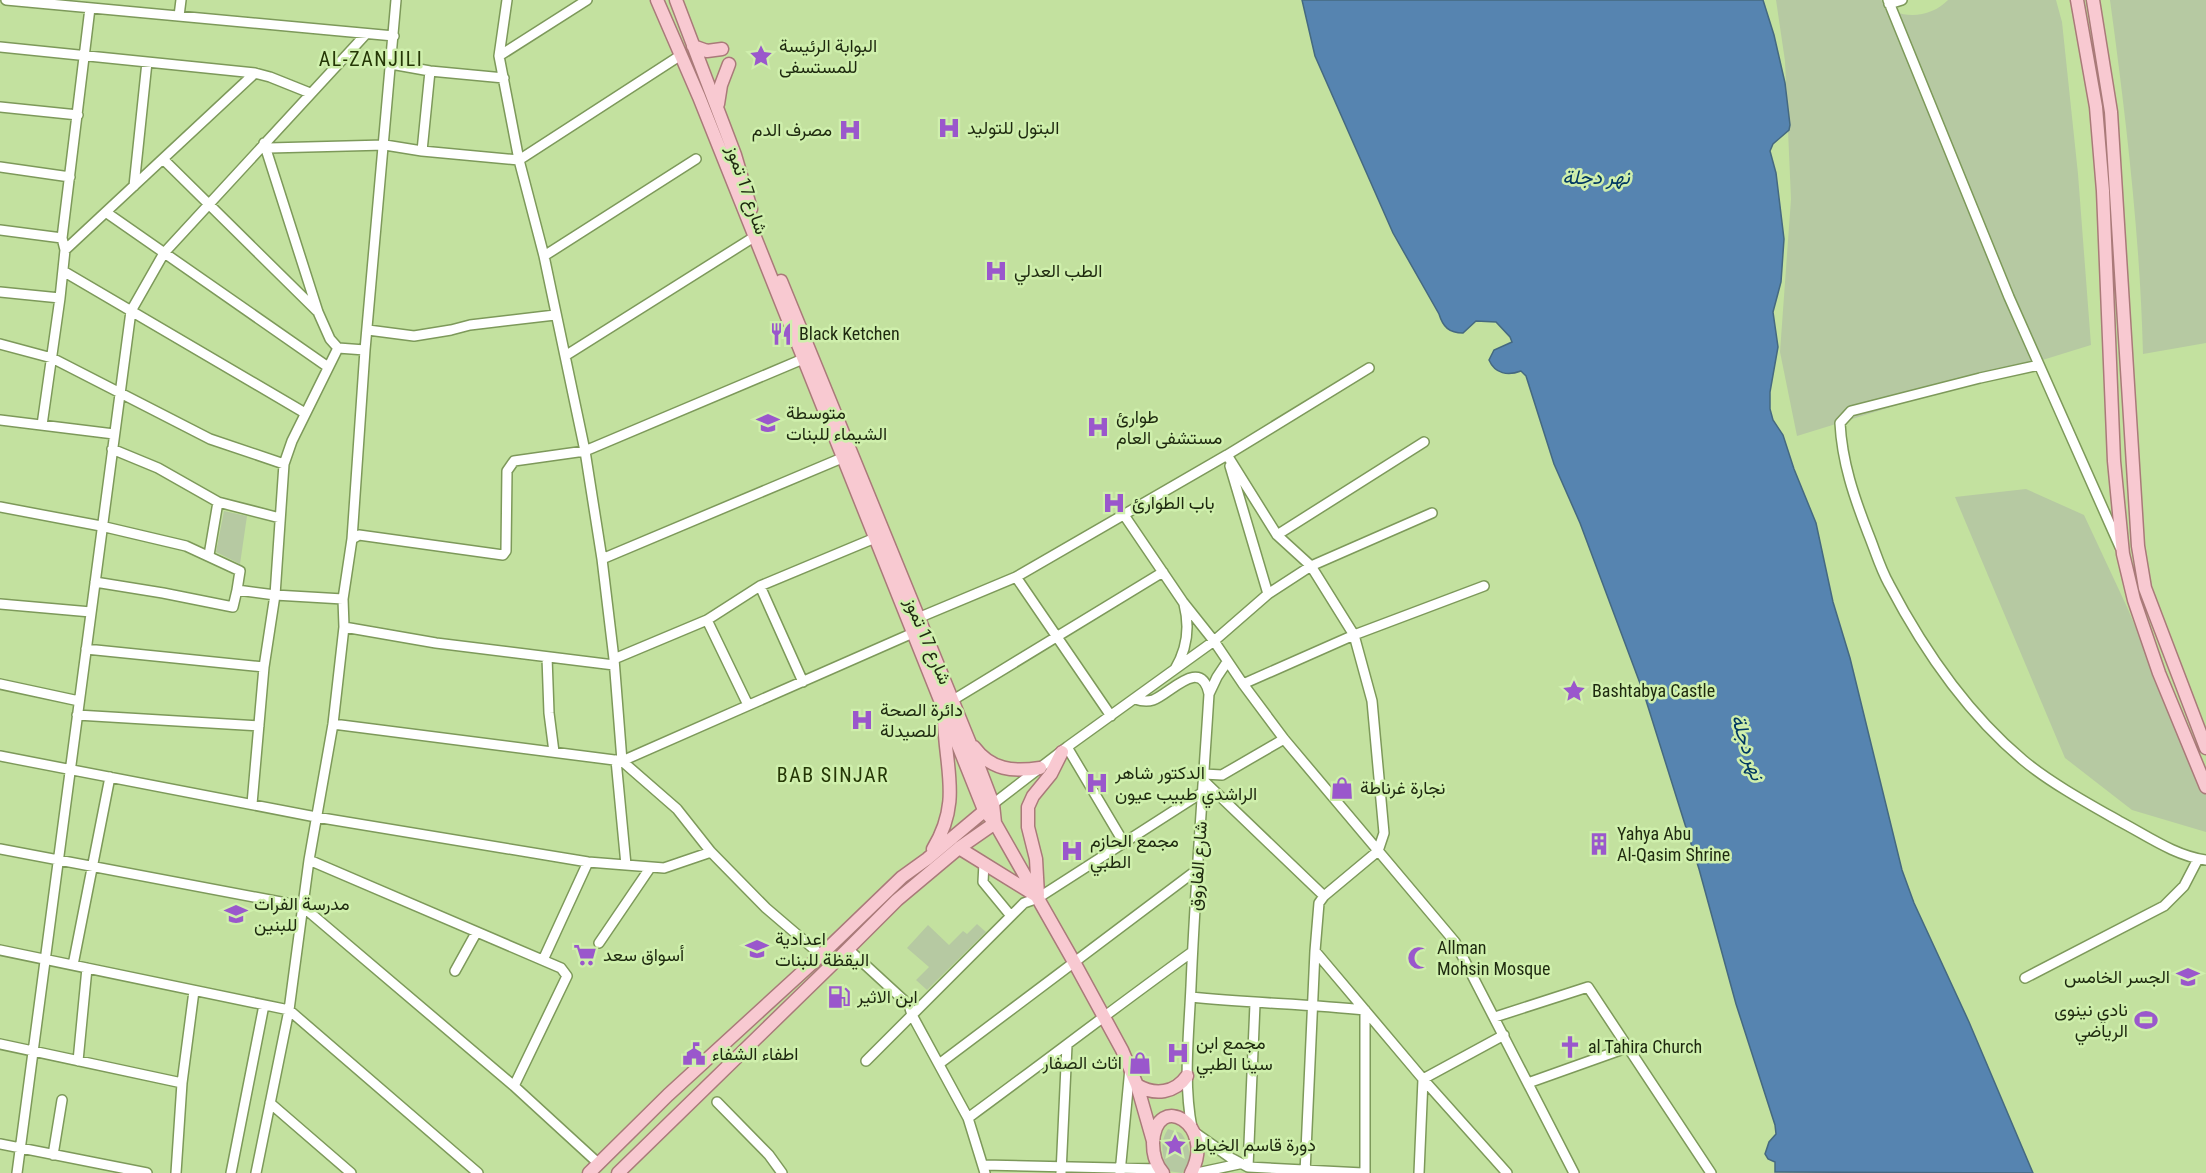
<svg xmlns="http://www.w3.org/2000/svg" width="2206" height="1173" font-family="'Roboto Condensed',Vazirmatn,sans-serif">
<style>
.green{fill:#b6c9a2}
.water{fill:#5684b0;stroke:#456980;stroke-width:1.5}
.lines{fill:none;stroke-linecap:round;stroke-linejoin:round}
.minor-casing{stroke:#7d995a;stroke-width:12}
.major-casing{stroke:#a97a79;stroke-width:15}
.minor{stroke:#fff;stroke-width:9}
.major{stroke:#f8c9d1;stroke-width:12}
.labels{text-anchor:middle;stroke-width:5;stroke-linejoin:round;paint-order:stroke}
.poi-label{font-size:18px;fill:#1e290f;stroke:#cfefac;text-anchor:start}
.street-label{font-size:18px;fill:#1e290f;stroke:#cfefac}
.neighbourhood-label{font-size:20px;letter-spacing:1.5px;fill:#243605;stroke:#cfefac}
.water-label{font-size:20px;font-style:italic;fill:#003761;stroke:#cfefac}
</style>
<rect width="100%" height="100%" fill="#c3e19f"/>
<path class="green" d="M 1776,0 L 1881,0 C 1897,22 1931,18 1948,0 L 2056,0 L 2062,22 L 2078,174 L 2091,345 L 1797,436 L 1780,352 L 1791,199 L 1785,61 Z
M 2110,0 L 2206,0 L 2206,343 L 2143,354 C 2140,235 2126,118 2110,0 Z
M 2026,489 L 2084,515 L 2127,607 L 2206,793 L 2206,832 L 2132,810 L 2065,758 L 1955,497 Z
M 224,511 L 247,516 L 240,564 L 216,552 Z
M 977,924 L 986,932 L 927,990 L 916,980 L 929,967 L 907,948 L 928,925 L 949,945 L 963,931 L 967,934 Z
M 1168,1129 L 1181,1133 C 1190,1145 1194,1161 1182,1173 L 1168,1171 C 1162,1157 1159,1142 1168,1129 Z"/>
<path class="water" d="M 1302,0 L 1763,0 L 1774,35 L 1785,83 L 1790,125 L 1789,130 L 1773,144 L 1770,151 L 1776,173 L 1784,239 L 1781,282 L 1773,312 L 1778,347 L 1770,392 L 1770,409 L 1773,420 L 1783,435 L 1794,469 L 1816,523 L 1833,602 L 1850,658 L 1902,870 L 1914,903 L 1969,1022 L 2033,1173 L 1775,1172 L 1775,1162 L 1768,1159 L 1765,1154 L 1769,1142 L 1776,1134 L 1775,1125 L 1736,1004 L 1699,869 L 1644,694 L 1580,523 L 1554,464 L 1526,376 L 1521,371 C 1508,376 1495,374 1489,360 L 1494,350 L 1512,342 L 1510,337 L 1496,322 L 1476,321 L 1463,333 C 1449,333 1443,327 1439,314 L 1393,233 L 1315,56 Z"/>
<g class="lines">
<g class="minor-casing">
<path id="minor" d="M 6,0 L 394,36
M 507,0 L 499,56 L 519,160 L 544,256 L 585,451 L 602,559 L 614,659 L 622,761 L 677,809 L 711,852 L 766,908 L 821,955
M 1888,0 L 2009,297 L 2120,547
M 1889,4 L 1902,0
M 179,16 L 181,0
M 0,47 L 255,73 L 270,77 L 310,93
M 499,56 L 587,0
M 391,64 L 430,71 L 504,78
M 0,107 L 78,115
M 264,143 L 269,148 L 385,145 L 422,151 L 519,160 L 681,55
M 264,143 L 318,312 L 330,339 L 338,348
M 422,151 L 430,71
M 164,160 L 317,311
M 0,167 L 70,177
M 134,186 L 147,62
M 107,213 L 328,367
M 0,230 L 62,238
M 65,250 L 255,73
M 544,256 L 696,159
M 63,271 L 305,413
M 0,292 L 60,298
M 368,330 L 414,336 L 451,330 L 470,325 L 555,315
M 0,344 L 52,358 L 210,439 L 284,464
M 565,356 L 754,237
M 2039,365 L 1980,378 L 1851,411 L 1840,423 C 1842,462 1854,497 1868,533 C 1875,550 1880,568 1889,584 C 1923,649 1967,713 2023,760 C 2049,782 2089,804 2119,821 C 2146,835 2175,856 2206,860
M 0,420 L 114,434
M 42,425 L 60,298 L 65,250 L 62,238 L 90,8
M 112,449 L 158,468 L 218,502 L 280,518
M 1227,455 L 1277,535 L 1311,566 L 1354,635 L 1372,701 L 1384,833 L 1378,851 L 1324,896 L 1319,903 L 1315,951 L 1305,1173
M 1230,466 L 1268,594
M 0,507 L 101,526 L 186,546 L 240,571 L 237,590 L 275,595 L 343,599
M 1124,515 L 1183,602 L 1214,641 L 1243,684 L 1284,739 L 1455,942 L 1574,1173
M 1277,535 L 1424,442
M 352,539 L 359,535 L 503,555 L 506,551 L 507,471 L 514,461 L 585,451 L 803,359
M 209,555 L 218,502
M 602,559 L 842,458
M 1016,577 L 1111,716
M 95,582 L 163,593 L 233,607 L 237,590
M 760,586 L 803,682
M 0,604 L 91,612
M 918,618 L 1016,577 L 1227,455 L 1369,368
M 707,620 L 748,705
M 344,627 L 436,643 L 614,665
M 86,649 L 264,667
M 547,657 L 549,713 L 554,752
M 614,659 L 707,620 L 760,586 L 875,538
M 1175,669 C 1187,649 1190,627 1184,604
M 0,684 L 79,701
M 1243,684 L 1354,635 L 1484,586
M 1209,694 L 1217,677 L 1227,662
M 1135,699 C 1141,701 1147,702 1153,700 C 1170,694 1201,656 1209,694 C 1203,791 1195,889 1191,986 C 1189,1033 1183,1082 1192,1128
M 953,700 L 1163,572
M 77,715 L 259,726
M 333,724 L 622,761 L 913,633
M 1067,747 L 1124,843
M 0,756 L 316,817 L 588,862 L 664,868 L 711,852
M 616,760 L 626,865
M 1204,774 L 1222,775 L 1284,739
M 1203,780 L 1324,896
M 252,804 L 264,667 L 275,595 L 284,464 L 292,441 L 338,348 L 365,350
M 993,804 L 1067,747 L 1214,641 L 1268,594 L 1311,566 L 1432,513
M 0,849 L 302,906 L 514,1086 L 598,1163
M 309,860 L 561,968 L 567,976 L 514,1086
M 984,863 L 983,882 L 1011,916
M 599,943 L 650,868
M 848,949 L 909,1005 L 912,1015 L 968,1118 L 985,1173
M 0,950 L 289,1010 L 478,1173
M 1315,951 L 1423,1079 L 1507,1173
M 543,960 L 588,862
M 73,965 L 110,777
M 455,971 L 476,933
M 2025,978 L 2164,906 L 2184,886 L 2198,859
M 1191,997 C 1249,1003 1307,1004 1365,1010
M 1495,1017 L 1588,987 L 1711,1173
M 0,1044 L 182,1083
M 78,1061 L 87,968
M 866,1061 L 1024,903 L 1038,898 L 1203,792
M 939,1064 L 1198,869
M 1528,1083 L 1629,1047
M 717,1102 L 769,1155 L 782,1173
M 270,1103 L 351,1173
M 968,1118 C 1043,1063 1117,1006 1192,952
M 1194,1132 L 1231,1158 L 1248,1167 L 1363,1173
M 0,1144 L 147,1173
M 53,1155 L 62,1100
M 983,1165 L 1160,1169
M 1248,1167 L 1255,1004
M 17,1173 L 131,311 L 164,253 L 366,34
M 176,1173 L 182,1083 L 194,991
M 231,1173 L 264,1005
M 256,1173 L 289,1010 L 309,860 L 333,724 L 344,627 L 343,599 L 352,539 L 365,350 L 396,0
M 1061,1173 L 1067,1045
M 1120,1173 L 1130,1068
M 1197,1173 L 1239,1164
M 1365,1173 L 1365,1010
M 1419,1173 L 1423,1079 L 1504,1035"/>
</g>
<g class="major-casing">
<path id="major" d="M 657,0 L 699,97 L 984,810 L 995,823 L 1074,962 L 1122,1050 L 1137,1085 L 1153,1141
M 676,0 L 735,155 L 751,209
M 2077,0 L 2096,107 L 2103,191 L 2114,461 L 2123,554 L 2134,600 L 2159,673 L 2206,787
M 2093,0 L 2111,112 L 2138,546 L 2145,588 L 2206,748
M 693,46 L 707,51 L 722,49
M 718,104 L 721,85 L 729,64
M 781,281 L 969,741 L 993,804 L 995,823
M 974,747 C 991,770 1013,772 1040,768
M 959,848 L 1035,895
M 933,849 C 962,801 945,769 944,718
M 1038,895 L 1036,859 L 1028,827 L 1028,807 L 1033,796 L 1051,774 L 1062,752
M 1137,1085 C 1155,1096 1175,1093 1187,1076
M 589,1173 L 668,1095 L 821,955 L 902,877 L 927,859 L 989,807
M 618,1173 L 845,952 L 897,900 L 959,848 L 995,823
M 1163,1173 C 1156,1165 1153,1154 1153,1143 C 1156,1089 1217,1125 1191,1173"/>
</g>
<use href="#minor" class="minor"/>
<use href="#major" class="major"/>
</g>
<defs>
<g id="sight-bare" transform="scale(1.8)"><path d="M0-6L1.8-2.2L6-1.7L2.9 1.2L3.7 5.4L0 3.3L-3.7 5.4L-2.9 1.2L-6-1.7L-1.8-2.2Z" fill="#9a57cc" stroke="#cfefac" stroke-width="2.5" paint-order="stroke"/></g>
<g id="hospital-bare" transform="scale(1.8)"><path d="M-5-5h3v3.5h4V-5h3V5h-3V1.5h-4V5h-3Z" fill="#9a57cc" stroke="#cfefac" stroke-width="2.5" paint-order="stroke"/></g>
<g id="restaurant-bare" transform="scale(1.8)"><path d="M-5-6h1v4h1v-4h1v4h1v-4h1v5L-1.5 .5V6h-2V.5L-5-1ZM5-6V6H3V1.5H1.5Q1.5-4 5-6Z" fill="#9a57cc" stroke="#cfefac" stroke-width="2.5" paint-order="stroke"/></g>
<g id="school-bare" transform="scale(1.8)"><path d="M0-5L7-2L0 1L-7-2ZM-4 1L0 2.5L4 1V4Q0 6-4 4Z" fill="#9a57cc" stroke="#cfefac" stroke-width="2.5" paint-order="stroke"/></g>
<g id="shop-bare" transform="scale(1.8)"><path d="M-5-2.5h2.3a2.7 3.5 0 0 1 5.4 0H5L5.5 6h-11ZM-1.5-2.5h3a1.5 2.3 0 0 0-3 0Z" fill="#9a57cc" stroke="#cfefac" stroke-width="2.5" paint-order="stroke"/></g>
<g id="building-bare" transform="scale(1.8)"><path d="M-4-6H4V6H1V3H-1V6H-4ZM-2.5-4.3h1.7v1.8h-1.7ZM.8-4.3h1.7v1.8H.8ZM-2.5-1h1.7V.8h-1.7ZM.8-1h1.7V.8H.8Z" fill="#9a57cc" stroke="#cfefac" stroke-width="2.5" paint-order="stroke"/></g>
<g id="supermarket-bare" transform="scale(1.8)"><path d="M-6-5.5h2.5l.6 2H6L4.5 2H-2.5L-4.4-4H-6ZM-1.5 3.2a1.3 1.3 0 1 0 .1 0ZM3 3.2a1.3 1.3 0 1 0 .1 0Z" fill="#9a57cc" stroke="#cfefac" stroke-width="2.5" paint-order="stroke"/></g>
<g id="mosque-bare" transform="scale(1.8)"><path d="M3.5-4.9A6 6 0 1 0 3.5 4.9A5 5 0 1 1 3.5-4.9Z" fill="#9a57cc" stroke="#cfefac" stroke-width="2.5" paint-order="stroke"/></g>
<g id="fuel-bare" transform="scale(1.8)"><path d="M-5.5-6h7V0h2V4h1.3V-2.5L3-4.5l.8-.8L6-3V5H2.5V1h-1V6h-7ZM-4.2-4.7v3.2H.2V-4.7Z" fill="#9a57cc" stroke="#cfefac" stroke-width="2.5" paint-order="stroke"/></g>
<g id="stadium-bare" transform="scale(1.8)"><path d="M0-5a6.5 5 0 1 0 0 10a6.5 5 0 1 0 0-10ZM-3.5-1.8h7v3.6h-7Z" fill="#9a57cc" stroke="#cfefac" stroke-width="2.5" paint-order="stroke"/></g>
<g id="church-bare" transform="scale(1.8)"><path d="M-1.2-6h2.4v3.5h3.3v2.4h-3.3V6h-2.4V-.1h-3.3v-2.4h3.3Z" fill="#9a57cc" stroke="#cfefac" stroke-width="2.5" paint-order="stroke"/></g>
<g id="civic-bare" transform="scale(1.8)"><path d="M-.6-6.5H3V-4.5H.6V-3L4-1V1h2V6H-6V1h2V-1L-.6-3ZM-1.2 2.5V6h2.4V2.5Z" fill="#9a57cc" stroke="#cfefac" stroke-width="2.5" paint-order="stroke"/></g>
</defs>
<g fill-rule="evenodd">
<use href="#sight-bare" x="761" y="56"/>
<use href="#hospital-bare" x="949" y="128"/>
<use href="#hospital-bare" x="850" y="130"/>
<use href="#hospital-bare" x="996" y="271"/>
<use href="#restaurant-bare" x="781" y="334"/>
<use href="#school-bare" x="768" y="423"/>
<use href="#hospital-bare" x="1098" y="427"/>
<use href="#hospital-bare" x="1114" y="503"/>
<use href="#sight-bare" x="1574" y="691"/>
<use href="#hospital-bare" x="862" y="720"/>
<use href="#hospital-bare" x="1097" y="783"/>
<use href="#shop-bare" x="1342" y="788"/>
<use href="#building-bare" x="1599" y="844"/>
<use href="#hospital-bare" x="1072" y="851"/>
<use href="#school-bare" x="236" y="914"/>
<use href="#school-bare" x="757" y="949"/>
<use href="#supermarket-bare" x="585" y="955"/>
<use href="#mosque-bare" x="1419" y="958"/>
<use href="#school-bare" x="2188" y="977"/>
<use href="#fuel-bare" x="839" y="997"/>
<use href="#stadium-bare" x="2146" y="1020"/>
<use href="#church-bare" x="1570" y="1047"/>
<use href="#hospital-bare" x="1178" y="1053"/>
<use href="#civic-bare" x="694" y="1054"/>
<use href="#shop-bare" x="1140" y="1063"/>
<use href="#sight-bare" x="1175" y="1145"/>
</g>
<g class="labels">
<g class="poi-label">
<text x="779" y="52">البوابة الرئيسة<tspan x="779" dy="21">للمستسفى</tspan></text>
<text x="967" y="134">البتول للتوليد</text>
<text x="832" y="136" text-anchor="end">مصرف الدم</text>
<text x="1014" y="277">الطب العدلي</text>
<text x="799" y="340">Black Ketchen</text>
<text x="786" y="419">متوسطة<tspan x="786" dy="21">الشيماء للبنات</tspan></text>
<text x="1116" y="423">طوارئ<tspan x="1116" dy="21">مستشفى العام</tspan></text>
<text x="1132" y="509">باب الطوارئ</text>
<text x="1592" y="697">Bashtabya Castle</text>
<text x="880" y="716">دائرة الصحة<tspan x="880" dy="21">للصيدلة</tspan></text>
<text x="1115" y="779">الدكتور شاهر<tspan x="1115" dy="21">الراشدي طبيب عيون</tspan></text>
<text x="1360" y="794">نجارة غرناطة</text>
<text x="1617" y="840">Yahya Abu<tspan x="1617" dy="21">Al-Qasim Shrine</tspan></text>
<text x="1090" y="847">مجمع الحازم<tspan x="1090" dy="21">الطبي</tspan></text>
<text x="254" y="910">مدرسة الفرات<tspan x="254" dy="21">للبنين</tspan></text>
<text x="775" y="945">اعدادية<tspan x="775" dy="21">اليقظة للبنات</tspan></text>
<text x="1437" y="954">Allman<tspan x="1437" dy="21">Mohsin Mosque</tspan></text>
<text x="603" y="961">أسواق سعد</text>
<text x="2170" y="983" text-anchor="end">الجسر الخامس</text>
<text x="857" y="1003">ابن الاثير</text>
<text x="2128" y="1016" text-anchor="end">نادي نينوى<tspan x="2128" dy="21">الرياضي</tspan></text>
<text x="1196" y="1049">مجمع ابن<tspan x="1196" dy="21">سينا الطبي</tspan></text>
<text x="1588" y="1053">al Tahira Church</text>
<text x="712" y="1060">اطفاء الشفاء</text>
<text x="1122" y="1069" text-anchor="end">اثاث الصفار</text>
<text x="1193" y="1151">دورة قاسم الخياط</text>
</g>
<g class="street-label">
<text transform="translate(747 190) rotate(71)" y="6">شارع 17 تموز</text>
<text transform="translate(928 641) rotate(67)" y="6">شارع 17 تموز</text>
<text transform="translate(1198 866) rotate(-86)" y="6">شارع الفاروق</text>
</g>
<g class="neighbourhood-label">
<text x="371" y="66">AL-ZANJILI</text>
<text x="833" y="782">BAB SINJAR</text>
</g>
<g class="water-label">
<text x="1596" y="184">نهر دجلة</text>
<text transform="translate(1748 747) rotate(72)" y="7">نهر دجلة</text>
</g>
</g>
</svg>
